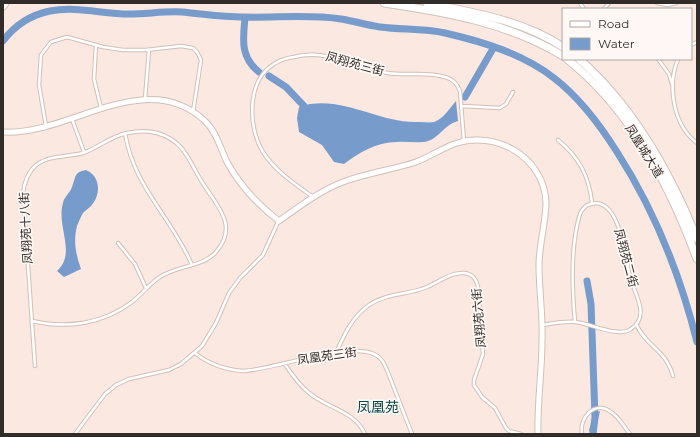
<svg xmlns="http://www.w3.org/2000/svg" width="700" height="437" font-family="Montserrat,'Noto Sans SC',sans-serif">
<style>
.water{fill:#779bcb}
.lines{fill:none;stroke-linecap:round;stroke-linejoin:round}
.canal{stroke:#779bcb;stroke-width:7}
.lane-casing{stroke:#d1c0b9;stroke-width:4.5}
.street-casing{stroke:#d1c0b9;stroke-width:7}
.secondary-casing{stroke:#d1c0b9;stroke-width:9}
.lane{stroke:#fff;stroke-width:2.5}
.street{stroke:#fff;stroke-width:5}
.secondary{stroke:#fff;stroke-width:7}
.labels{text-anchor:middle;stroke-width:3.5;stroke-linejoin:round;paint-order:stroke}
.street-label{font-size:12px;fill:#322c29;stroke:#fff8f5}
.quarter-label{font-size:14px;fill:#074949;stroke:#fff8f5}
</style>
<rect width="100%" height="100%" fill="#fae8e1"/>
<path class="water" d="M 456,101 L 458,121 C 444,125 440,137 428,141 C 418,144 407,141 397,142 C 377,142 360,152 344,164 L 334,162 L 322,145 L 299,132 L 297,118 L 299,107 C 340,93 378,124 419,122 C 424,122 430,123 434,122 C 443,119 450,108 456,101 Z
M 86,170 C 101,176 101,195 91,206 C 89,208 86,210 84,212 C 81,215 79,222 77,226 C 73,241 76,255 81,269 L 64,277 L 57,271 C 77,253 56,226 63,203 C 64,197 70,193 72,187 C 76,177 74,172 86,170 Z
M 600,411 L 596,429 L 597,434 L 590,434 L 589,430 L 594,414 Z"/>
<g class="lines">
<path class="canal" d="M 245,18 C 243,39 240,57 259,72
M 3,41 C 15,25 30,15 50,11 C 77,6 102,14 129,14 C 147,14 164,11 182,12 C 203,14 223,17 244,17 C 276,18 309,14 341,19 C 354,21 366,25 380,27 C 401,30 424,28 445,33 C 484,42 523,54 554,78 C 580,98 600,125 617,152 C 655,211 680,274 697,342
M 269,76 L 286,87 L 304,106
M 465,97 L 494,47
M 587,281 L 591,304 L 595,417 L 593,434"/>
<g class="lane-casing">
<path id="lane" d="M 580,3 L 584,9
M 657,3 L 667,5 L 677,3
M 604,9 L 609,3
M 96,45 L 94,79 L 101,108
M 691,45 L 697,42
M 658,59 L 669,74 L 672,84
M 678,59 C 667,86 673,125 697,143
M 145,99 L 149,50
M 462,106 L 500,108 L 506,104 L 513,92
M 72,119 L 84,152
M 46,126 L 39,85 L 41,55 L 51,42 L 67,37 L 103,47 L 123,50 L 146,50 L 181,46 L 193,48 L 197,52 L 201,60 L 193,112
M 125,133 C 134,188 171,216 192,265
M 558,140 C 579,157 589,176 592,203
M 313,197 C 295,184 275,171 263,152 C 248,128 246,81 274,64 C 280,60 287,58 294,57 C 328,48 356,69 388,73 C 407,76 427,71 445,77 C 453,79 457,83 460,91 L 464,142
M 118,243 L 135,264 L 146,288
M 32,321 C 67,329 103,324 132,302 C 141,295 148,286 157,279 C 175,265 202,268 216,252 C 239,226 217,206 204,185 C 189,163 186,141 157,133 C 147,130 137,131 127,133 C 111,136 98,148 83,153 C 68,157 49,155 36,165 C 27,173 24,183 23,194 L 35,366
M 636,324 C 647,348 665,348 673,376
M 543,325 C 554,323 565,321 576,322 C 592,324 618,338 631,329 C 651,316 634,293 630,277 C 626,260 620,196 591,204 C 586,205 582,209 580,214 C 570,246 572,289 575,322
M 195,353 C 210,365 225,370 244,371 C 275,369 348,342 374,354 C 381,357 384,363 387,370 L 412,434
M 336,353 C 344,335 352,317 369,305 C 387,293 408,295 427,287 C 439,282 451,272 464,273 C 473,274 476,279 478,287 L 483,354 L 474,380 L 474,385 L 482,397 L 495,408 L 506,428 L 509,431 L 521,434
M 284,363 C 291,373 298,384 308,392 C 326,408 354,410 365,434
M 75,434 L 105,394 L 116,385 L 129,379 L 169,370 L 181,364 L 202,346 L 216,323 L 229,293 L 240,278 L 263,255 L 278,222
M 582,434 C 579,417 595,400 611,412 C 619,417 624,427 630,434"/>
</g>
<g class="street-casing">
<path id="street" d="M 3,132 C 69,136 144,66 204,120 C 216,131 220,147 227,162 C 240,186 257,204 279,221 C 299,207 319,191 343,182 C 366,173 392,170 416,162 C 429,157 441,149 454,144 C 495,129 544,157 546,202 C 546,223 539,244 539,265 C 539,290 543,315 542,341 C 542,372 537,403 538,434"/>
</g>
<g class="secondary-casing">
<path id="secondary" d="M 384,3 C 446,12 509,23 563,56
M 427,3 C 474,13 522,20 563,47
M 3,6 L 5,3
M 567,59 C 629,108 670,185 697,259
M 579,59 C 634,107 670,172 697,239"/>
</g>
<use href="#lane" class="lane"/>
<use href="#street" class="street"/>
<use href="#secondary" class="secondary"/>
</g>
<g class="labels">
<g class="street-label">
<text transform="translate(355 64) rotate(15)" y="4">凤翔苑三街</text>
<text transform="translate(644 151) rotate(58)" y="4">凤凰城大道</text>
<text transform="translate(26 228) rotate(-93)" y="4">凤翔苑十八街</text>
<text transform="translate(626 258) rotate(75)" y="4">凤翔苑二街</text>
<text transform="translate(479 318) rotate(-95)" y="4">凤翔苑六街</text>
<text transform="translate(327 356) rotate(-8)" y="4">凤凰苑三街</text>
</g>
<g class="quarter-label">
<text x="378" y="412">凤凰苑</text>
</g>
</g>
<rect width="700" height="437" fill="none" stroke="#322c29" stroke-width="8"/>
<rect x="562" y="8" width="130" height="52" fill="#fff8f5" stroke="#ada6a3"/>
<rect x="570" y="21" width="20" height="6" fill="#ffffff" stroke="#ada6a3"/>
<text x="598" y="28" font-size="12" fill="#322c29">Road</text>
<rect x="570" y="38" width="20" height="12" fill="#779bcb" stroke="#ada6a3"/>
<text x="598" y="48" font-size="12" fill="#322c29">Water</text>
</svg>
